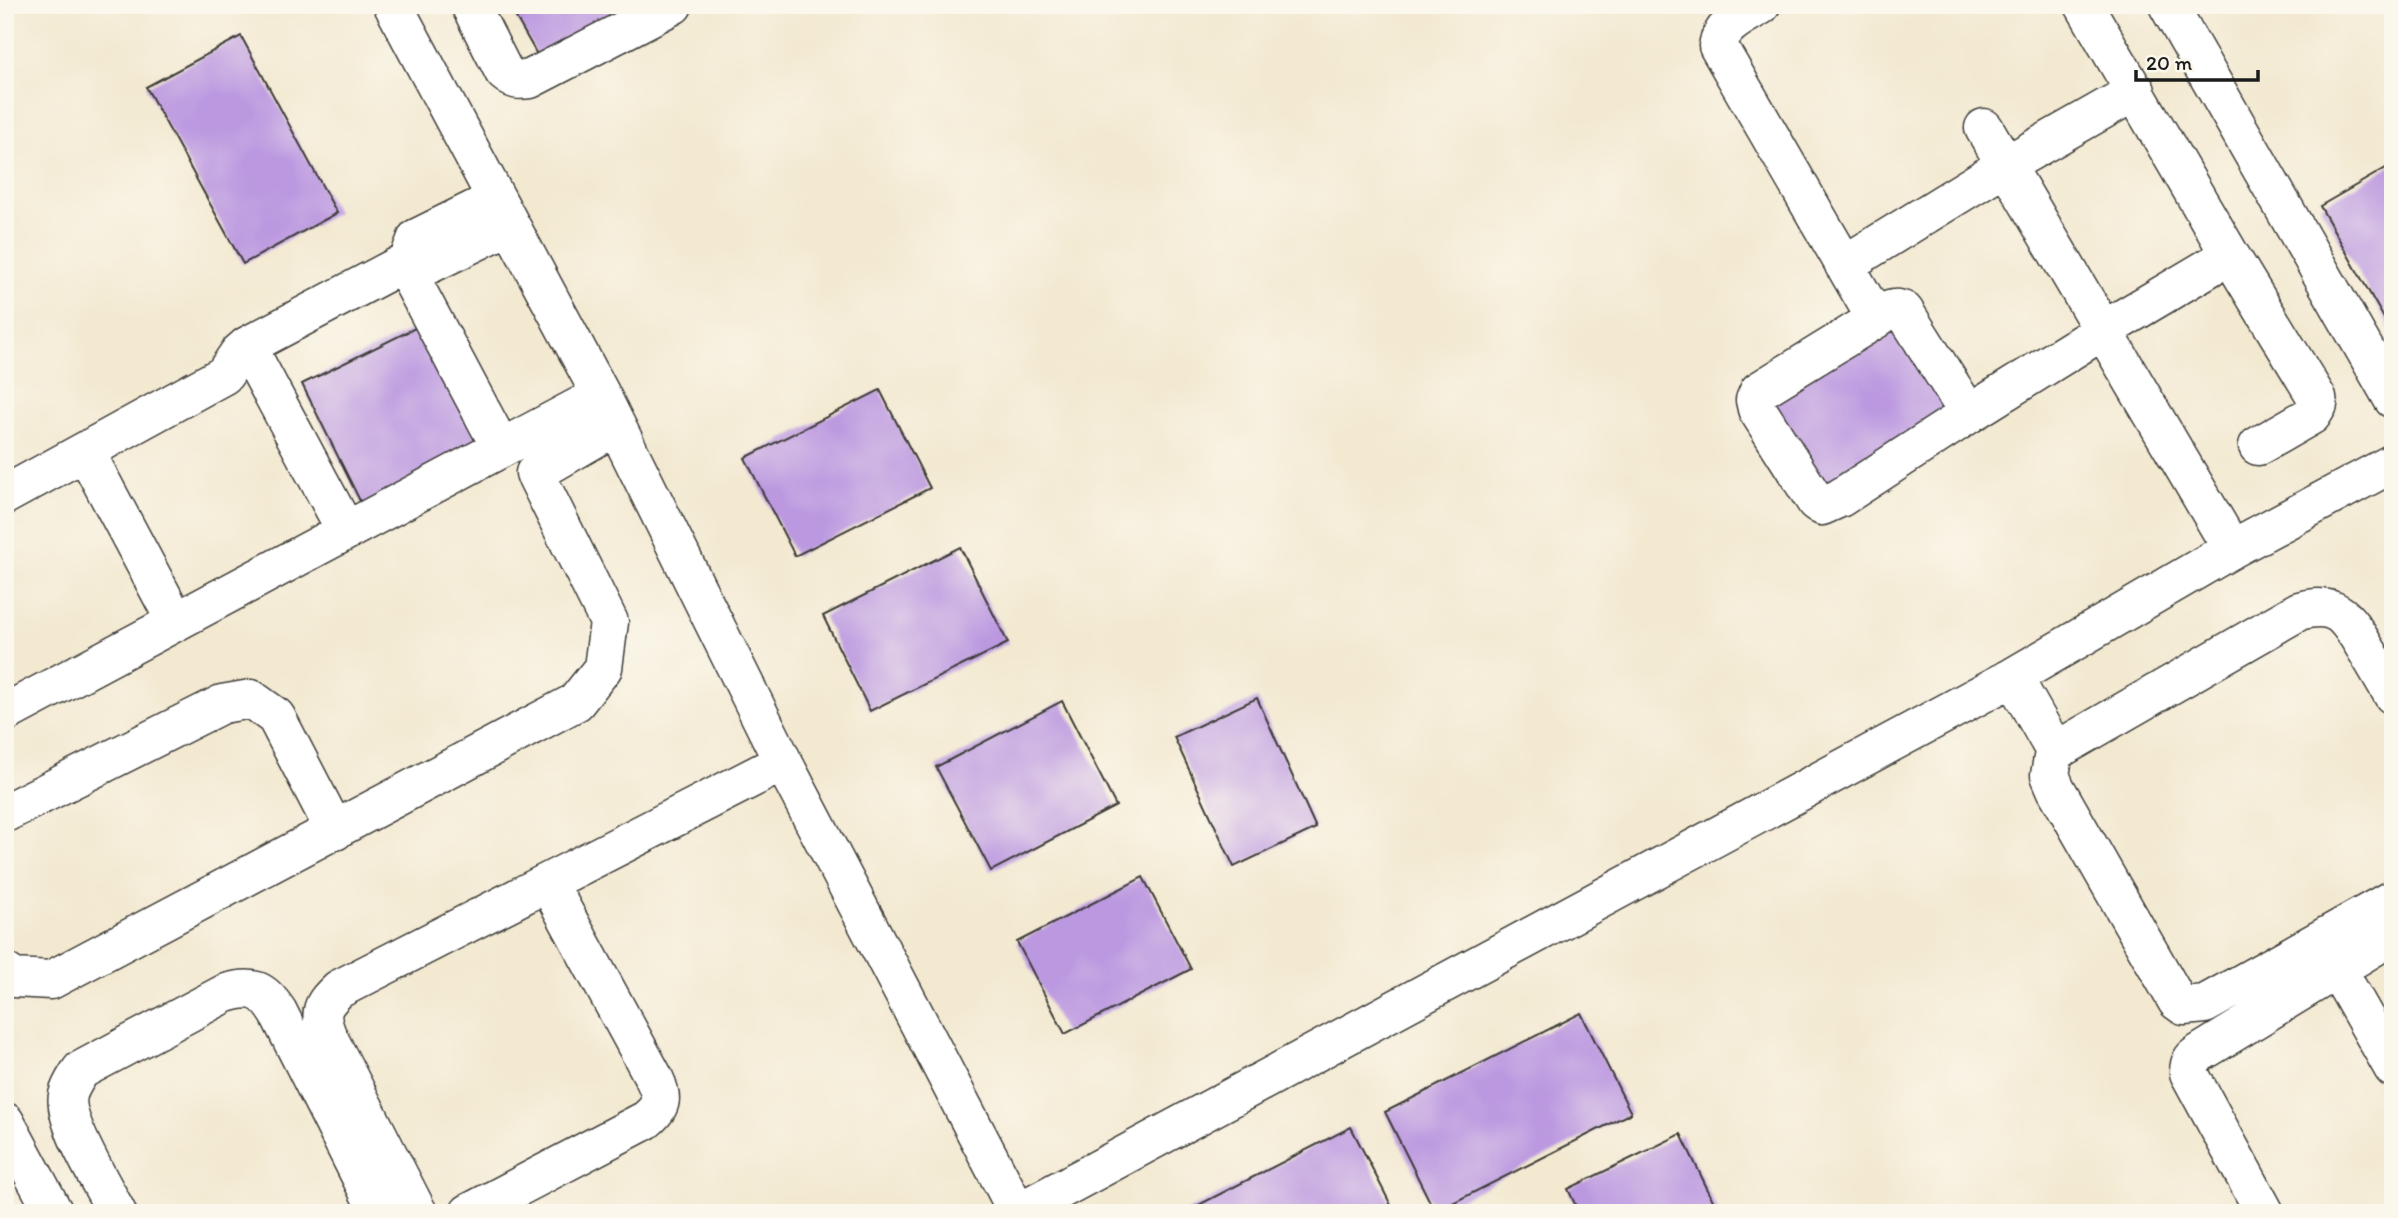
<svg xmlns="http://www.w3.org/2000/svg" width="2398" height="1218" font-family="Itim,sans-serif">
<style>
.building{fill:#bb98e0}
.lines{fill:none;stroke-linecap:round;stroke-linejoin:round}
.minor-casing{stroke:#3c3b37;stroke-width:41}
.minor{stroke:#fff;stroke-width:38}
</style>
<rect width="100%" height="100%" fill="#fbf7ec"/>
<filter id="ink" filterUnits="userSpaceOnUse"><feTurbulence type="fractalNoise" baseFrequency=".0143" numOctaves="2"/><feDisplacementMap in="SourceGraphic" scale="14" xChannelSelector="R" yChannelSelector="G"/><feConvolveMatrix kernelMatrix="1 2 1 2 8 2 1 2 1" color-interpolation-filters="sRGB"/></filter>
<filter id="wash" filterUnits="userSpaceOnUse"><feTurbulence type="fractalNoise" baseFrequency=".00686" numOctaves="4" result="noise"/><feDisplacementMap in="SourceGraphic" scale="28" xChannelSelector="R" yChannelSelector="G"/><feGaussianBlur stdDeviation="1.57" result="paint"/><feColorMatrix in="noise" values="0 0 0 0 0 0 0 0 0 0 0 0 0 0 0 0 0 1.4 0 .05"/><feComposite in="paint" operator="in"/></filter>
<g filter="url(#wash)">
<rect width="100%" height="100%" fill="#f3e9d1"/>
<g id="blocks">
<path class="building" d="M 509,5 L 652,5 L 544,67 Z
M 241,36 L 337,213 L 243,264 L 146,87 Z
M 2393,164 L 2393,334 L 2320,206 Z
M 1894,317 L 1954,418 L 1819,498 L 1759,397 Z
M 421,325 L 484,452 L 365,511 L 302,384 Z
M 880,390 L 930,488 L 795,556 L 745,458 Z
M 960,547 L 1008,643 L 870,711 L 823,616 Z
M 1257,698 L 1316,828 L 1234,867 L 1174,737 Z
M 1062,701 L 1116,806 L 991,871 L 936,767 Z
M 1143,877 L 1191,969 L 1065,1034 L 1017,942 Z
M 1581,1013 L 1631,1113 L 1435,1212 L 1385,1112 Z
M 1351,1127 L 1395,1213 L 1183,1213 Z
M 1681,1134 L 1719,1213 L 1579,1213 L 1568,1189 Z"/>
</g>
</g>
<g filter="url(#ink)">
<use href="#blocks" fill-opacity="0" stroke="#3c3b37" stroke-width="2"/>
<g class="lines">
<g class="minor-casing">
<path id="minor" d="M 393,5 L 601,395 L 783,762 L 1018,1213
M 470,5 L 504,72 C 513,80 518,81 530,79 L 673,5
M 1761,5 C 1744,16 1721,24 1718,46 L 1876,319 L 1759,391 L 1755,400 L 1757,409 L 1816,502 L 1822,506 L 1840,498 L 1969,414
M 2084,5 L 2230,255 L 2317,398 L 2318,405 L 2312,415 L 2258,446
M 2168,5 L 2393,399
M 1984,128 L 2232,549
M 496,199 L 417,238 L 408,261 L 430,264 L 510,225
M 403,264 L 501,448
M 1844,265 L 2006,165 L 2136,91
M 1876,319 C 1886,312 1893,305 1904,311 L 1969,414 L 2102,331 L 2230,255
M 247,346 L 346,531
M 85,451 L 176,622
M 5,495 L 224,375 L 239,353 L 247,346 L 408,261
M 2013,677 L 2055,751
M 2393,695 C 2383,678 2374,662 2364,646 C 2346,616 2336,601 2299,611 L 2054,752 L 2050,775 L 2056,789 L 2177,1001 L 2184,1006 L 2205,1004 L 2393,899
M 5,713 L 601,395
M 5,813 L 222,704 L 251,699 L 276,717 L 335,831
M 2337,969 L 2393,1068
M 5,972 L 14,978 L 51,980 L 576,702 L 603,668 L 609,622 L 535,473 L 616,426
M 5,1122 L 54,1213
M 117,1213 C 104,1187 62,1121 68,1095 C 70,1086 76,1078 81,1070 L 226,993 C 253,985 263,989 278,1012 L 379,1213
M 418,1213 L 327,1035 C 318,1012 322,1005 339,989 L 783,762
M 469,1213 L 646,1120 C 663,1106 663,1097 654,1078 L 548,883
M 1017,1213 L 2013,677 L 2232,549 L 2393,463
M 2265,1213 L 2189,1073 C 2189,1060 2193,1057 2203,1051 L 2393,935"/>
</g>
<use href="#minor" class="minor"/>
</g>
</g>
<rect width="2398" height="1218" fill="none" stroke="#fbf7ec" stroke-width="28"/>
<path d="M2136 70v10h122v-10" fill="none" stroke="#1c1c1c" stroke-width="3.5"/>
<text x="2146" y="70" font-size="21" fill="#1c1c1c" stroke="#fbf7ec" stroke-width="5" paint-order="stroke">20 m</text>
</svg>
